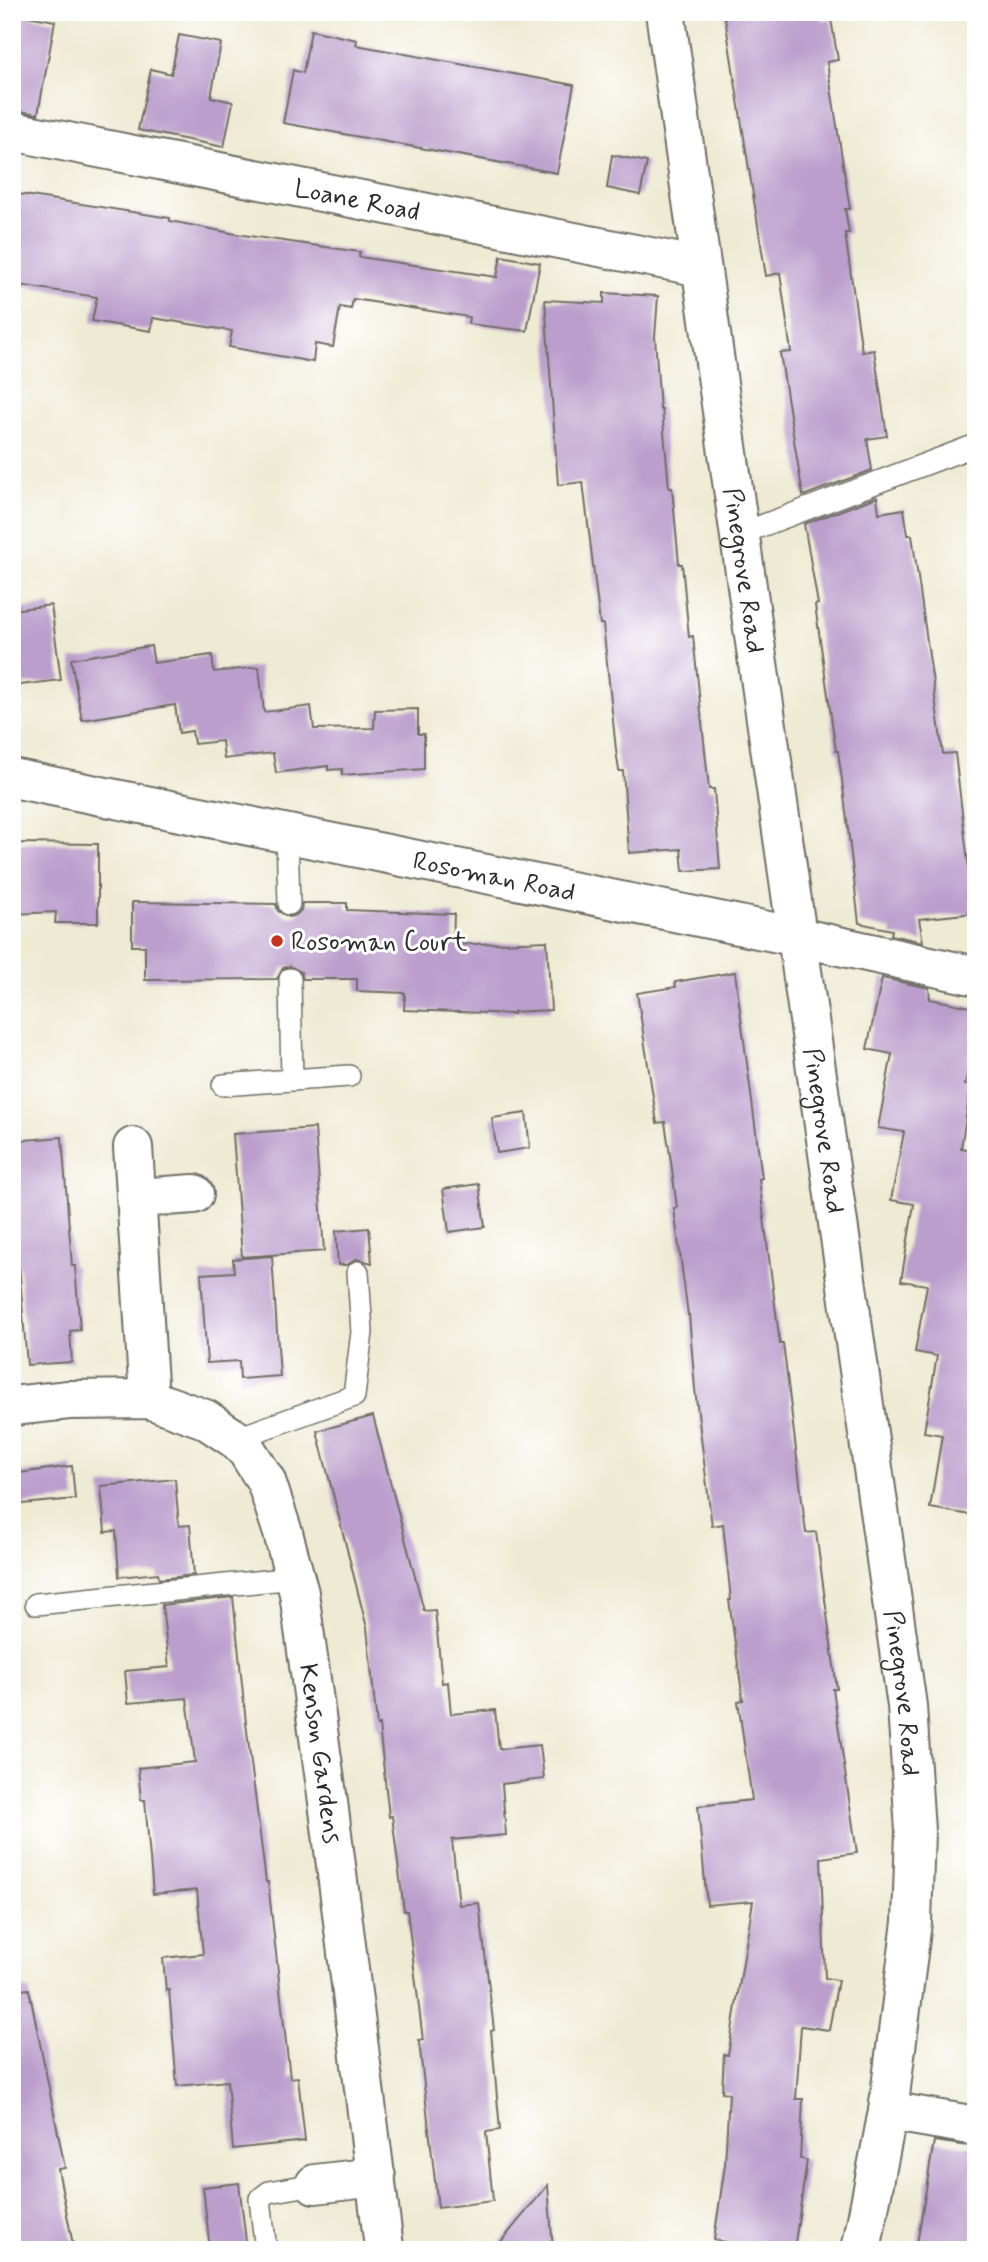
<svg xmlns="http://www.w3.org/2000/svg" width="988" height="2262" font-family="Mynerve,sans-serif">
<style>
.building{fill:#bb9ecc}
.lines{fill:none;stroke-linecap:round;stroke-linejoin:round}
.lane-casing{stroke:#6f6e66;stroke-width:24}
.street-casing{stroke:#6f6e66;stroke-width:42}
.lane{stroke:#fff;stroke-width:21}
.street{stroke:#fff;stroke-width:38}
.poi-dot{fill:#c8321e;stroke:#fff;stroke-width:2.5}
.labels{text-anchor:middle;stroke-width:6;stroke-linejoin:round;paint-order:stroke}
.street-label{font-size:26px;fill:#2b2b2b;stroke:#fff}
.poi-label{font-size:26px;fill:#2b2b2b;stroke:#fff;text-anchor:start}
</style>
<rect width="100%" height="100%" fill="#fff"/>
<filter id="ink" filterUnits="userSpaceOnUse"><feTurbulence type="fractalNoise" baseFrequency=".0143" numOctaves="2"/><feDisplacementMap in="SourceGraphic" scale="14" xChannelSelector="R" yChannelSelector="G"/><feConvolveMatrix kernelMatrix="1 2 1 2 8 2 1 2 1" color-interpolation-filters="sRGB"/></filter>
<filter id="wash" filterUnits="userSpaceOnUse"><feTurbulence type="fractalNoise" baseFrequency=".00686" numOctaves="4" result="noise"/><feDisplacementMap in="SourceGraphic" scale="28" xChannelSelector="R" yChannelSelector="G"/><feGaussianBlur stdDeviation="1.57" result="paint"/><feColorMatrix in="noise" values="0 0 0 0 0 0 0 0 0 0 0 0 0 0 0 0 0 1.4 0 .05"/><feComposite in="paint" operator="in"/></filter>
<g filter="url(#wash)">
<rect width="100%" height="100%" fill="#eeead3"/>
<g id="blocks">
<path class="building" d="M 724,12 L 821,12 L 822,20 L 831,19 L 838,60 L 827,62 L 850,209 L 845,209 L 849,233 L 845,233 L 862,352 L 874,350 L 887,436 L 867,439 L 872,470 L 803,496 L 780,353 L 791,352 L 780,273 L 766,276 Z
M 12,13 L 55,21 L 38,114 L 12,110 Z
M 311,30 L 357,40 L 356,45 L 574,85 L 557,173 L 283,123 L 293,70 L 303,73 Z
M 179,35 L 221,43 L 211,97 L 233,102 L 224,147 L 138,130 L 151,69 L 171,74 Z
M 612,155 L 647,162 L 640,195 L 607,188 Z
M 12,193 L 170,218 L 170,221 L 236,234 L 360,252 L 359,257 L 497,277 L 501,256 L 540,263 L 527,331 L 468,324 L 469,317 L 353,299 L 351,309 L 340,307 L 333,347 L 315,344 L 313,362 L 229,347 L 232,331 L 153,318 L 151,331 L 92,321 L 97,297 L 12,284 Z
M 604,293 L 658,296 L 655,337 L 660,410 L 662,409 L 669,488 L 672,488 L 679,564 L 682,564 L 689,637 L 693,636 L 709,789 L 714,789 L 720,869 L 683,871 L 681,849 L 629,853 L 623,771 L 619,771 L 616,750 L 603,624 L 600,624 L 583,482 L 558,485 L 545,300 L 604,303 Z
M 877,497 L 879,513 L 904,509 L 908,535 L 912,535 L 943,754 L 955,753 L 974,913 L 919,919 L 923,942 L 891,935 L 892,930 L 859,923 L 844,795 L 838,751 L 836,751 L 815,605 L 818,604 L 804,524 Z
M 51,605 L 61,680 L 12,686 L 12,610 Z
M 151,646 L 154,663 L 212,655 L 214,672 L 259,667 L 264,712 L 311,706 L 314,729 L 374,728 L 375,710 L 418,709 L 418,734 L 424,734 L 424,769 L 342,775 L 342,769 L 328,770 L 328,766 L 276,773 L 273,753 L 224,759 L 222,741 L 194,744 L 192,731 L 179,733 L 175,705 L 82,720 L 71,659 Z
M 12,843 L 98,844 L 98,923 L 55,923 L 56,912 L 12,914 Z
M 132,902 L 276,904 L 278,911 L 289,917 L 296,915 L 301,910 L 302,903 L 347,903 L 347,910 L 454,914 L 453,945 L 547,941 L 551,1010 L 513,1012 L 514,1014 L 404,1010 L 405,993 L 357,991 L 357,979 L 303,979 L 301,972 L 290,966 L 283,968 L 277,979 L 145,980 L 145,946 L 132,946 Z
M 735,972 L 762,1178 L 759,1179 L 780,1344 L 783,1344 L 787,1375 L 806,1533 L 816,1532 L 837,1689 L 833,1689 L 840,1738 L 857,1853 L 821,1858 L 825,1978 L 838,1980 L 829,2030 L 801,2026 L 796,2099 L 803,2099 L 800,2159 L 807,2160 L 794,2250 L 752,2250 L 752,2246 L 714,2240 L 725,2165 L 729,2093 L 722,2092 L 724,2054 L 728,2055 L 753,1901 L 707,1905 L 698,1806 L 752,1800 L 738,1701 L 743,1700 L 729,1600 L 731,1600 L 723,1524 L 712,1526 L 695,1389 L 689,1315 L 688,1315 L 674,1208 L 677,1208 L 671,1162 L 665,1122 L 657,1123 L 637,993 L 676,987 L 675,982 Z
M 882,978 L 929,988 L 930,999 L 976,1008 L 976,1031 L 965,1085 L 971,1086 L 961,1148 L 976,1151 L 976,1516 L 930,1508 L 942,1435 L 924,1432 L 937,1356 L 915,1352 L 927,1285 L 901,1281 L 914,1204 L 891,1200 L 904,1132 L 878,1128 L 892,1054 L 867,1049 Z
M 526,1113 L 530,1148 L 497,1153 L 492,1118 Z
M 315,1128 L 324,1251 L 242,1257 L 233,1134 Z
M 62,1137 L 72,1266 L 75,1266 L 80,1330 L 70,1331 L 72,1362 L 27,1365 L 16,1225 L 12,1225 L 12,1141 Z
M 479,1184 L 485,1227 L 449,1232 L 443,1189 Z
M 369,1228 L 372,1263 L 356,1259 L 347,1265 L 338,1265 L 336,1231 Z
M 272,1256 L 280,1376 L 240,1379 L 239,1361 L 207,1363 L 201,1274 L 234,1272 L 233,1259 Z
M 373,1416 L 424,1611 L 435,1610 L 442,1683 L 448,1682 L 451,1714 L 495,1710 L 499,1749 L 540,1745 L 544,1779 L 502,1784 L 506,1835 L 452,1840 L 459,1905 L 479,1903 L 494,2030 L 491,2031 L 500,2130 L 486,2132 L 493,2201 L 438,2208 L 419,2041 L 423,2040 L 407,1911 L 404,1911 L 392,1816 L 389,1817 L 379,1725 L 377,1726 L 367,1628 L 317,1431 Z
M 72,1466 L 75,1499 L 12,1505 L 12,1474 Z
M 175,1479 L 179,1526 L 190,1525 L 194,1575 L 159,1579 L 158,1573 L 119,1577 L 116,1531 L 105,1532 L 101,1486 Z
M 233,1597 L 246,1723 L 266,1882 L 268,1882 L 290,2078 L 298,2077 L 305,2141 L 233,2149 L 227,2081 L 177,2086 L 169,1990 L 166,1991 L 163,1958 L 203,1954 L 197,1890 L 153,1894 L 145,1800 L 141,1800 L 138,1768 L 195,1762 L 187,1698 L 128,1703 L 125,1671 L 169,1667 L 162,1605 Z
M 29,1989 L 65,2168 L 58,2169 L 74,2250 L 20,2250 L 12,2212 L 12,1991 Z
M 934,2141 L 976,2147 L 976,2250 L 916,2250 Z
M 239,2183 L 247,2250 L 210,2250 L 203,2187 Z
M 548,2185 L 553,2250 L 494,2250 Z"/>
</g>
</g>
<g filter="url(#ink)">
<use href="#blocks" fill-opacity="0" stroke="#6f6e66" stroke-width="2"/>
<g class="lines">
<g class="lane-casing">
<path id="lane" d="M 740,534 L 976,445
M 287,833 L 289,904
M 292,1080 L 349,1076
M 223,1085 L 292,1080 L 290,979
M 235,1439 L 354,1396 L 362,1332 L 358,1272
M 36,1604 L 295,1578
M 265,2242 L 260,2199 L 269,2192 L 315,2184"/>
</g>
<g class="street-casing">
<g id="street">
<path id="s1" d="M 665,12 L 907,1706 L 915,1831 L 912,1922 L 888,2111 L 861,2250"/>
<path id="s2" d="M 12,131 L 701,267"/>
<path id="s3" d="M 12,778 L 798,937 L 976,976"/>
<path d="M 133,1147 L 149,1399"/>
<path d="M 137,1198 L 194,1194"/>
<path id="s4" d="M 12,1406 L 69,1400 L 149,1399 L 205,1419 L 235,1439 L 247,1451 L 266,1481 L 283,1533 L 299,1593 L 328,1802 L 384,2247"/>
<path d="M 888,2111 L 976,2126"/>
<path d="M 315,2184 L 376,2177"/>
</g>
</g>
<use href="#lane" class="lane"/>
<use href="#street" class="street"/>
</g>
</g>
<circle class="poi-dot" cx="277" cy="941" r="7"/>
<g class="labels">
<g class="street-label">
<text dy="9" stroke="none"><textPath href="#s2" startOffset="352">Loane Road</textPath></text>
<text dy="9" stroke="none"><textPath href="#s1" startOffset="564">Pinegrove Road</textPath></text>
<text dy="9" stroke="none"><textPath href="#s3" startOffset="492">Rosoman Road</textPath></text>
<text dy="9" stroke="none"><textPath href="#s1" startOffset="1130">Pinegrove Road</textPath></text>
<text dy="9" stroke="none"><textPath href="#s1" startOffset="1698">Pinegrove Road</textPath></text>
<text dy="9" stroke="none"><textPath href="#s4" startOffset="564">Kenson Gardens</textPath></text>
</g>
<g class="poi-label">
<text x="291" y="950">Rosoman Court</text>
</g>
</g>
<rect width="988" height="2262" fill="none" stroke="#fff" stroke-width="42"/>
</svg>
